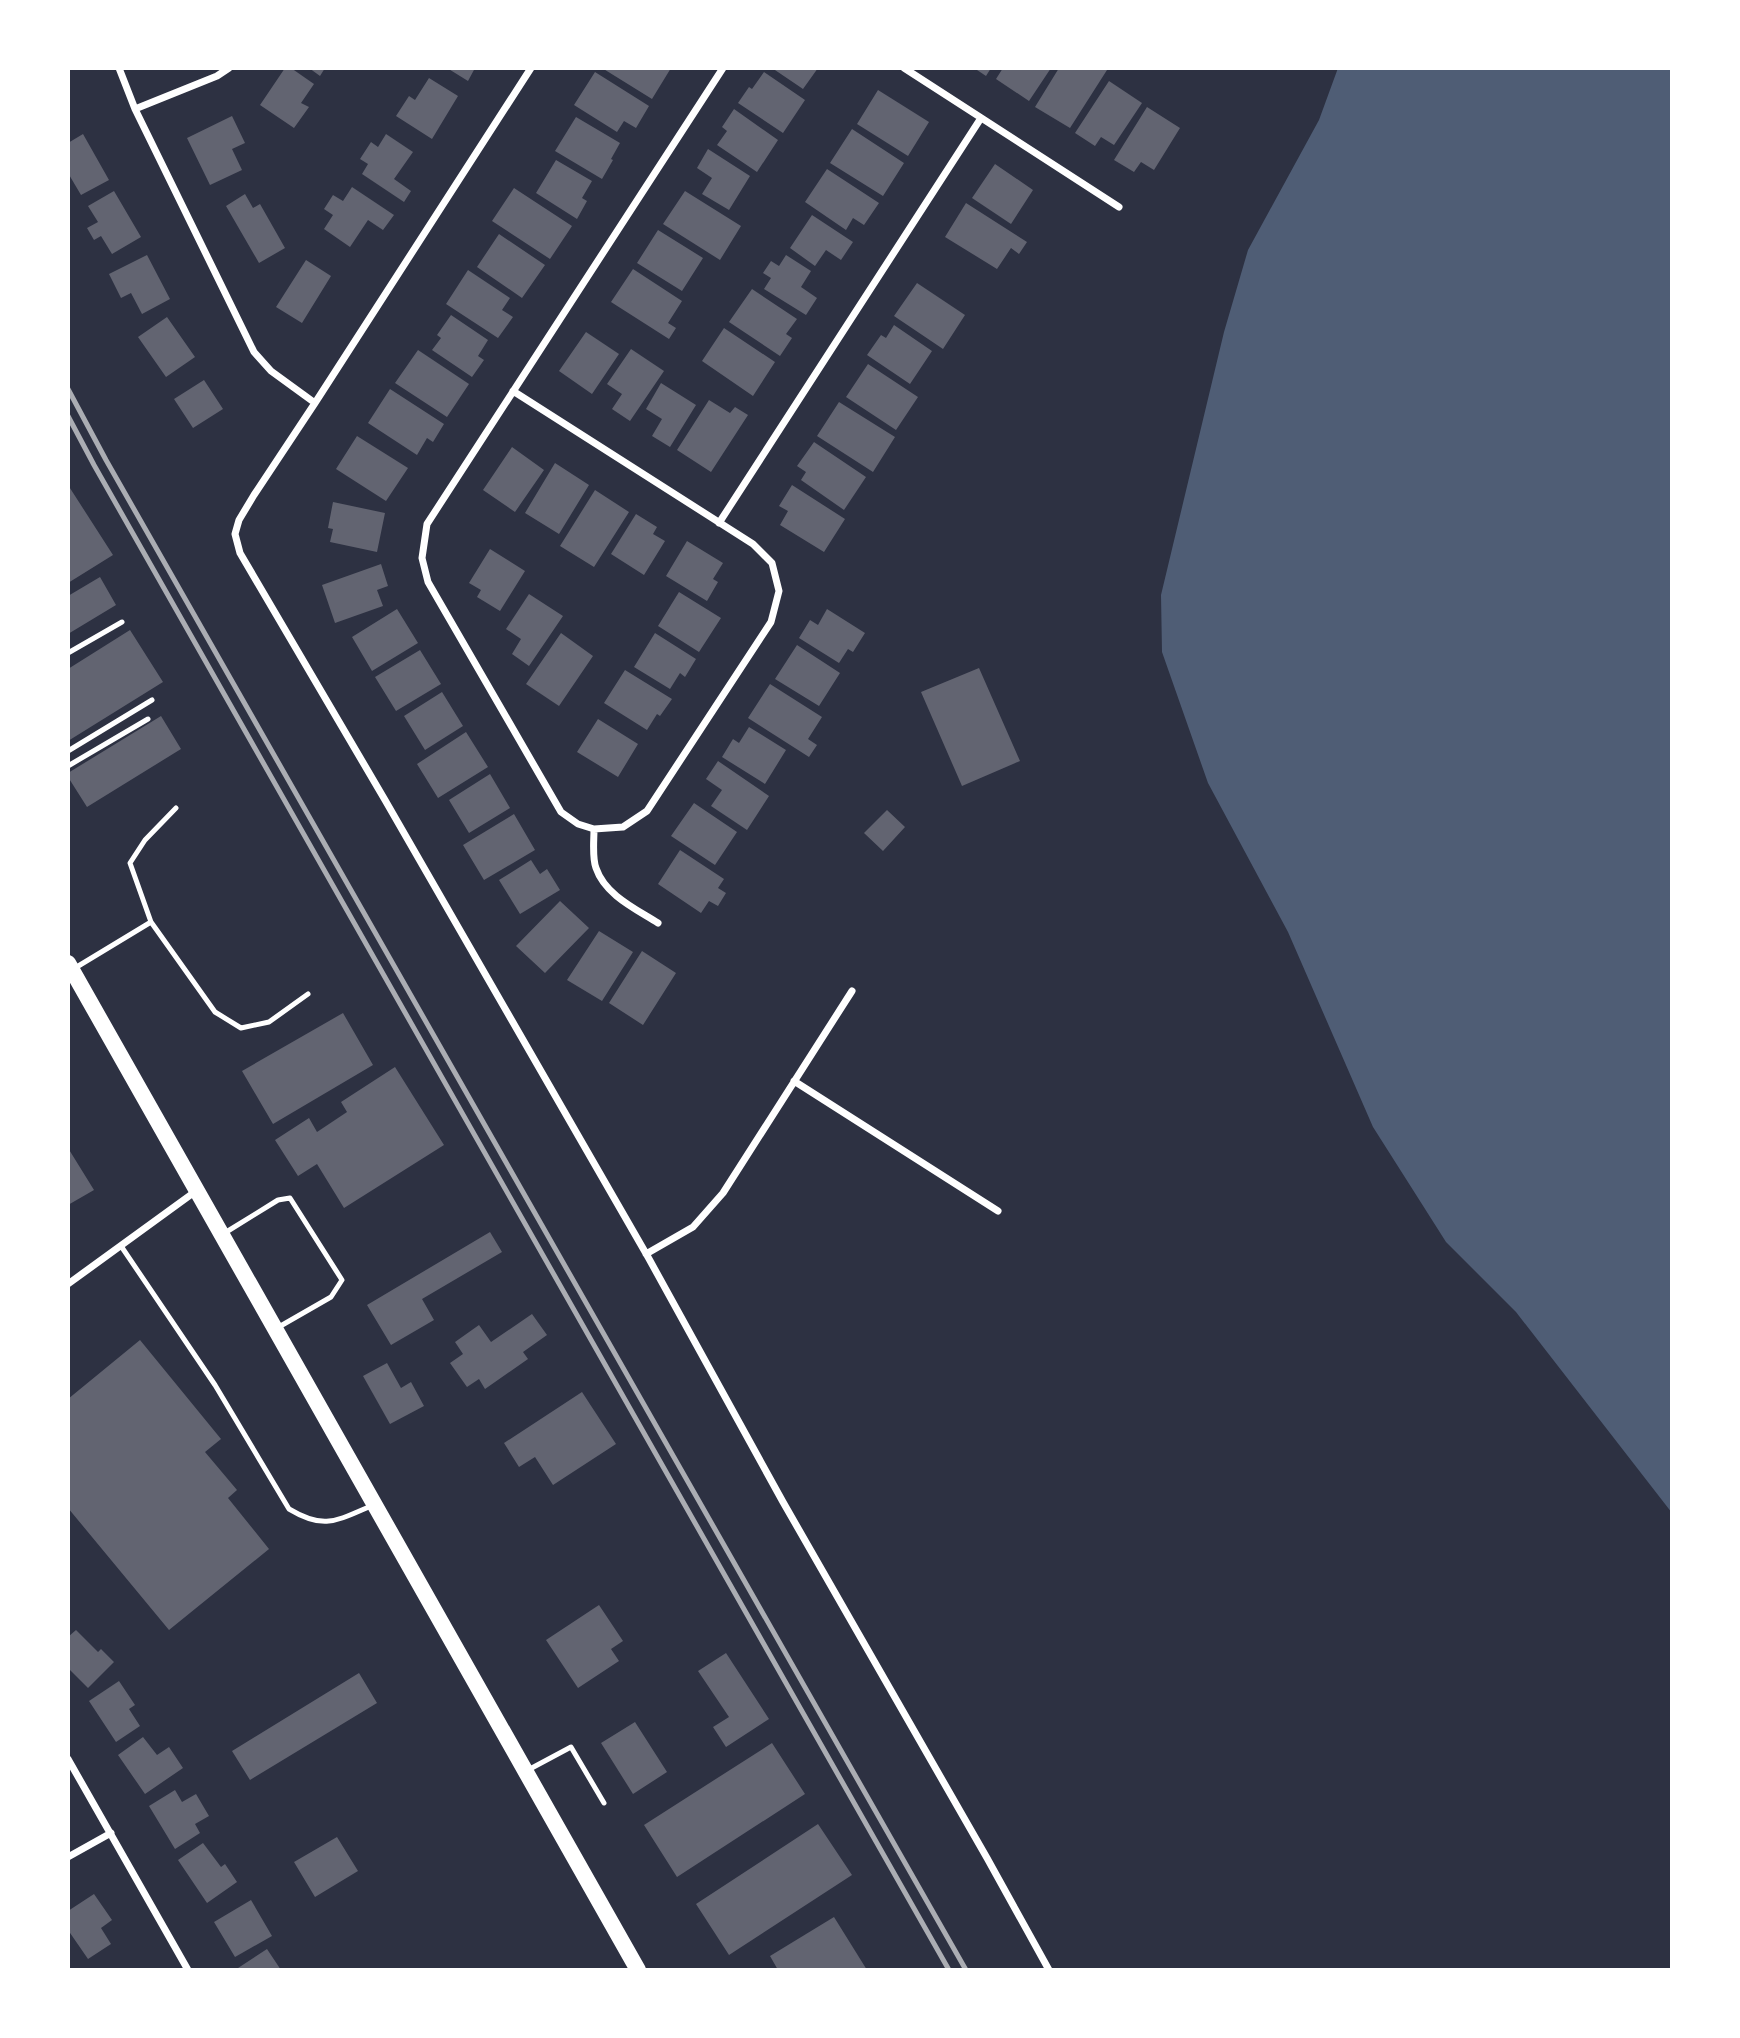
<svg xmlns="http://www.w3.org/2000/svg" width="1740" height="2038" font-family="'Open Sans',sans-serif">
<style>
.water{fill:#4f5d75}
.building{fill:#626471}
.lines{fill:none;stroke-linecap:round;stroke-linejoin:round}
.service{stroke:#fff;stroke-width:5}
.minor{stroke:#fff;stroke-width:7}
.primary{stroke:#fff;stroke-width:16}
.rail{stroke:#abadb3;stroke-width:5}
</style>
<rect width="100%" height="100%" fill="#2d3142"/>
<path class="water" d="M 1338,68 L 1672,68 L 1672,1513 L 1516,1312 L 1446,1242 L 1373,1127 L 1288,932 L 1208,783 L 1162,652 L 1161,595 L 1224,332 L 1248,250 L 1319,120 Z"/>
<path class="building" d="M 285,68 L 291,68 L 314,84 L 301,103 L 309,107 L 294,128 L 260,105 Z
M 309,68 L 325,68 L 320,76 Z
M 447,68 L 475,68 L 468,81 Z
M 602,68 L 671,68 L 652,99 Z
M 772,68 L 818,68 L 803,89 Z
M 974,68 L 991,68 L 986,76 Z
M 1003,68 L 1051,68 L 1029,101 L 996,79 Z
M 1059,68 L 1107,70 L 1070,128 L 1035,107 Z
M 595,72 L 649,106 L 636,128 L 624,121 L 617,132 L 574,105 Z
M 764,72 L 805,100 L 783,133 L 738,103 L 749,87 L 752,89 Z
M 429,78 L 458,96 L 432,139 L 396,116 L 409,96 L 415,100 Z
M 1109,81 L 1142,103 L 1114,145 L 1101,137 L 1095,146 L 1075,133 Z
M 878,90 L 929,122 L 908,156 L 857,124 Z
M 1147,107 L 1180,128 L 1154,170 L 1141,162 L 1134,172 L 1114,160 Z
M 734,109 L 778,140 L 757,172 L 717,145 L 727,131 L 722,127 Z
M 232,116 L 245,143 L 232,149 L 242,170 L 210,185 L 187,138 Z
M 576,117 L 620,143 L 611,159 L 613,160 L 602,179 L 555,151 Z
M 852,129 L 904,163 L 883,196 L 830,163 Z
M 83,134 L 109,180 L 81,195 L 68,173 L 68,143 Z
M 386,134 L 413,152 L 394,179 L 411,191 L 404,202 L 362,174 L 368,164 L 360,159 L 371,142 L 378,147 Z
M 708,149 L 750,176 L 729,210 L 702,194 L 712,178 L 697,168 Z
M 556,160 L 592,181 L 582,198 L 587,201 L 577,219 L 536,193 Z
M 995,164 L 1033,190 L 1011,224 L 972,198 Z
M 827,169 L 879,203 L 864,225 L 853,218 L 846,230 L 805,202 Z
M 352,187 L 394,215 L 383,230 L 368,220 L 350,247 L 324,229 L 333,215 L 324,209 L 333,195 L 343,201 Z
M 514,188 L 572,226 L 550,259 L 492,221 Z
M 114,191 L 141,237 L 112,254 L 101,236 L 94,240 L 87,228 L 98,222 L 88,206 Z
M 685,191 L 741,226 L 720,260 L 663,224 Z
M 245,194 L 253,208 L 260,204 L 285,248 L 259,263 L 226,206 Z
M 966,203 L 1027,242 L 1019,254 L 1011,248 L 997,269 L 945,237 Z
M 812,215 L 853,242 L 841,260 L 826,250 L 815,266 L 790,248 Z
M 658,230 L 703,258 L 682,291 L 637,263 Z
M 499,234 L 545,265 L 522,298 L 477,267 Z
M 147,255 L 170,299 L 142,314 L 131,293 L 121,298 L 109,274 Z
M 786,255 L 811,271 L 801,287 L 817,298 L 806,315 L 764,289 L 771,278 L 763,273 L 771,261 L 779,266 Z
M 306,260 L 331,276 L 302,323 L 276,307 Z
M 633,269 L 682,301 L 668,323 L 676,328 L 669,339 L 611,302 Z
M 468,270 L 510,298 L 502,310 L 513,317 L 498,338 L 446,304 Z
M 917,283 L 965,315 L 943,349 L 894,316 Z
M 752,289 L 797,319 L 786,334 L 792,338 L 780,356 L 729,322 Z
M 451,315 L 488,340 L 478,356 L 484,360 L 472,377 L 432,350 L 441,338 L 437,335 Z
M 167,317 L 195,357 L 166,377 L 138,337 Z
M 894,325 L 932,351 L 910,384 L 867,355 L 881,335 L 886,338 Z
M 724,328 L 775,362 L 753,396 L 702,361 Z
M 586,332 L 619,354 L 592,394 L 559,371 Z
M 631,349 L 664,371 L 630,421 L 612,409 L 622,394 L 607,384 Z
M 418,350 L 469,384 L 447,417 L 395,383 Z
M 868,364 L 918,397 L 896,430 L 846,397 Z
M 204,380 L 223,409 L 193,428 L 174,399 Z
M 661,383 L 696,405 L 670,447 L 652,436 L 662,419 L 646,409 Z
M 390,389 L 444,424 L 433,442 L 427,438 L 417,455 L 368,423 Z
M 709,400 L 730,413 L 735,407 L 748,415 L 711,472 L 677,450 Z
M 839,402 L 895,437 L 873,472 L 817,436 Z
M 357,436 L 408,468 L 386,501 L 336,469 Z
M 814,442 L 866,477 L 844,510 L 801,480 L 806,472 L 797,466 Z
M 512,447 L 544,470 L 515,512 L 483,490 Z
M 555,463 L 589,485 L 559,534 L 525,513 Z
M 68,485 L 113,555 L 68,583 Z
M 792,485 L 845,519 L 824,552 L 780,525 L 788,511 L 779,506 Z
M 595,490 L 629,512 L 594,567 L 560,546 Z
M 333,502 L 385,513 L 377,552 L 330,542 L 333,529 L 328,528 Z
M 636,514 L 657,527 L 653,534 L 665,541 L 644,575 L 611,554 Z
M 687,541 L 723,563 L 713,579 L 718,582 L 707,601 L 666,576 Z
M 490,549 L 525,571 L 500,611 L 477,597 L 481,590 L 469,583 Z
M 381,564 L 388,586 L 377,590 L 383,606 L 335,623 L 322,585 Z
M 100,577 L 116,605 L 68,634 L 68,596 Z
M 679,592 L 721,618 L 699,652 L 658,626 Z
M 529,594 L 563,616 L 529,666 L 512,654 L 521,639 L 506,629 Z
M 397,609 L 418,643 L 372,671 L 352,637 Z
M 827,609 L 865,633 L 853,652 L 848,649 L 839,663 L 799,638 L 810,620 L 818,625 Z
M 130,630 L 163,682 L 68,741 L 68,669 Z
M 561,633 L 593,656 L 559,706 L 526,684 Z
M 655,633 L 696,659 L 685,677 L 680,673 L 670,689 L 634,667 Z
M 797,645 L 840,673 L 819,706 L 775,679 Z
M 420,650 L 441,684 L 396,711 L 375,677 Z
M 979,668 L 1020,761 L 962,786 L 921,692 Z
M 625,670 L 672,699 L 660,716 L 657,714 L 647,730 L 604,703 Z
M 770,684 L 822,717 L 808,739 L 817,745 L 809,757 L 748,718 Z
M 442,692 L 463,726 L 425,750 L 404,716 Z
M 161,716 L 181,749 L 87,807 L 68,777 L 68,773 Z
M 598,719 L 638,744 L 618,777 L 577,752 Z
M 749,727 L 786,750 L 765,784 L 722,757 L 733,739 L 739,743 Z
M 466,732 L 488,767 L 438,798 L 417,764 Z
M 718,761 L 769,796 L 747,830 L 711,806 L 722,790 L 706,779 Z
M 490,774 L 510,808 L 469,833 L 449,800 Z
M 694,803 L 737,832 L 715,865 L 671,836 Z
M 887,810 L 905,827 L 883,851 L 864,833 Z
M 514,814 L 535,850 L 484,880 L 463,845 Z
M 680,850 L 724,879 L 718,888 L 726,893 L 718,906 L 709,901 L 701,913 L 658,884 Z
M 531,860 L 540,874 L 547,869 L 560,890 L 520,914 L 499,880 Z
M 560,901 L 589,928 L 545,973 L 516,946 Z
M 599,931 L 633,952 L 602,1001 L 567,980 Z
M 642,951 L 676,973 L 643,1025 L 609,1003 Z
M 343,1013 L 373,1065 L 273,1124 L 242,1071 Z
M 395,1067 L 444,1145 L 344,1208 L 317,1164 L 298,1176 L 275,1140 L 309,1118 L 317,1132 L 347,1112 L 341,1102 Z
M 68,1148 L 94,1190 L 68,1205 Z
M 490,1232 L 502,1252 L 422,1299 L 434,1320 L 391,1345 L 367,1305 Z
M 532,1314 L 547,1335 L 523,1352 L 528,1359 L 485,1389 L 479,1379 L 467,1387 L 450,1363 L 463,1354 L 455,1342 L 479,1325 L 491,1342 Z
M 140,1340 L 221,1439 L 205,1452 L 237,1490 L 228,1498 L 269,1549 L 169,1630 L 68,1508 L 68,1399 Z
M 387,1363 L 401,1388 L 411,1382 L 424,1406 L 390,1424 L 363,1376 Z
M 582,1392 L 616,1444 L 553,1485 L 535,1457 L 519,1467 L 504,1443 Z
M 599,1605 L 623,1641 L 611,1649 L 619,1661 L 578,1688 L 546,1640 Z
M 76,1630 L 98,1652 L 101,1649 L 114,1662 L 88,1688 L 68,1668 L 68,1637 Z
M 726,1653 L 769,1719 L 726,1747 L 713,1727 L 729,1717 L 698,1671 Z
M 359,1673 L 377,1703 L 250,1780 L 232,1751 Z
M 119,1681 L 135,1705 L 129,1709 L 140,1726 L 116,1742 L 89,1701 Z
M 635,1722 L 667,1772 L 633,1794 L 601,1743 Z
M 143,1737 L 157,1755 L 169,1747 L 183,1768 L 145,1794 L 118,1755 Z
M 772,1743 L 805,1794 L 677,1877 L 644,1825 Z
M 175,1790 L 182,1802 L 196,1794 L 209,1816 L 195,1824 L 200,1833 L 175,1849 L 149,1806 Z
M 818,1824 L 852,1875 L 729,1955 L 696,1904 Z
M 337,1837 L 358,1871 L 315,1897 L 294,1862 Z
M 203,1843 L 221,1867 L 225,1864 L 237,1882 L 207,1903 L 178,1860 Z
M 94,1894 L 112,1920 L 101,1928 L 111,1944 L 88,1959 L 68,1930 L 68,1911 Z
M 251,1900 L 272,1936 L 235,1957 L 214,1922 Z
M 834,1917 L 867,1970 L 778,1970 L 770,1956 Z
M 267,1949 L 281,1970 L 239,1970 L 238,1968 Z"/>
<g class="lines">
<path class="service" d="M 68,653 L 122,622
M 68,751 L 152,700
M 68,766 L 148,719
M 151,922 L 215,1012 L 241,1028 L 269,1022 L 308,994
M 75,968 L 151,922 L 130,863 L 145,840 L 176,808
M 223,1234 L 278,1200 L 290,1198 L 342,1280 L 331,1297 L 277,1328
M 121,1246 L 215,1385 L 289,1509 C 324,1530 336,1521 371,1506
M 528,1770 L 571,1747 L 604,1803"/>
<path class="minor" d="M 119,68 L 135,109 L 254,352 L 271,371 L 315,403
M 531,68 L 315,403 L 254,495 L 239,520 L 235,534 L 240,553 L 385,800 L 648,1257 L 783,1502 L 987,1858 L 1049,1970
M 904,68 L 1119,207
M 135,109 L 217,76 L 229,68
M 513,391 L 753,544 L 772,563 L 779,591 L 771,622 L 647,811 L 623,827 L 594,829
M 719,523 L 981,118
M 658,923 C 636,909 605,895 596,868 C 592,858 594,841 594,829 L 578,824 L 561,812 L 428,582 L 422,558 L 427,524 L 723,68
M 794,1081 L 998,1211
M 646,1254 L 693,1227 L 723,1193 L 852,991
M 68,1284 L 196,1191
M 68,1759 L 188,1970
M 68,1857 L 111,1833"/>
<path class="primary" d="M 68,963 L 638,1970"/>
<path class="rail" d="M 68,389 L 106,460 L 966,1970
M 68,416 L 94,465 L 949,1970"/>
</g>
<rect width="1740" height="2038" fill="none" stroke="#ffffff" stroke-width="140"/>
</svg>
